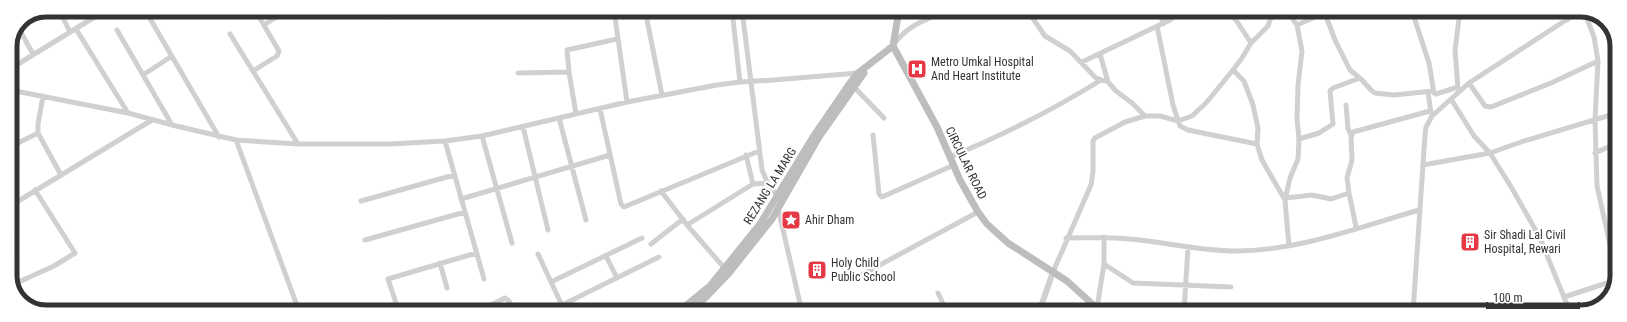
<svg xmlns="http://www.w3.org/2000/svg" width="1627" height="322" font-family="'Roboto Condensed',sans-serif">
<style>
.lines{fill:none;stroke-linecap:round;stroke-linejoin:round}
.minor{stroke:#d0d0d0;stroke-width:5}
.tertiary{stroke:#d0d0d0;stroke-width:6}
.secondary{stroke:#bdbdbd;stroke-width:7}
.labels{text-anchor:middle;stroke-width:4;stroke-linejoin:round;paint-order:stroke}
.poi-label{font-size:12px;fill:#333;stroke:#fff;text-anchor:start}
.street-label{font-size:12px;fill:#333;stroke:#fff}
.rim{fill:none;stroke:#333;stroke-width:5}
</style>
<rect width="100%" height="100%" fill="#fff"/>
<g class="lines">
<path class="minor" d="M 59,10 L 70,32
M 145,10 L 219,137
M 379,10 L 384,16 L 388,17 L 416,10
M 614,10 L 627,102
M 645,10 L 662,95
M 732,10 L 740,82
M 742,10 L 762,170 L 769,186 L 780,198
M 1027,10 L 1045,36 L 1070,51 L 1096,78 L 1108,82 L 1116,91 L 1132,103 L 1145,116
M 1089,10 L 1090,13
M 1160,10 L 1163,24
M 1225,10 L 1236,20 L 1251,43
M 1324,11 L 1335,40 L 1350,70 L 1362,80 L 1372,91 L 1375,93 L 1394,95 L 1433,91
M 1347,11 L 1351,12 L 1353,11
M 1412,11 L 1429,63 L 1434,93 L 1436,94 L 1458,87
M 1561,11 L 1567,20
M 1584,11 L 1594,37 L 1598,61 L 1595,120 L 1597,186 L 1616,272
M 574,16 L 602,10
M 264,25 L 287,10
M 1297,25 L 1324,13
M 1157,26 L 1173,105 L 1180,126 L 1188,130 L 1257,144
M 18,27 L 33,54
M 76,29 L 128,113
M 117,30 L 172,125
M 230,34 L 298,144
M 893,45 C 911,22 924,22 947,10
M 1100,54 L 1108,82
M 1082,62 L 1170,20 L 1175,16 L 1178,10
M 10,69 L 106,10
M 1233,70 L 1244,81 L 1253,105 L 1258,128 L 1257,144 L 1262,160 L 1285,200 L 1289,246
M 253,71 L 277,56 L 279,51 L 255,10
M 518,73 L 569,72
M 143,75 L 172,56
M 1469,83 L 1485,106 L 1491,107 L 1551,83 L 1598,61
M 854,87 L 884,118
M 1458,89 L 1455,50 L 1460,11
M 10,90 L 128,113 L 172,125 L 236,140 L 298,144 L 390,144 L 445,141 L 482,136 L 627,102 L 717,85 L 740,82 L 774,80 L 858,73
M 1428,92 L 1431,113
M 43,96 L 38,124 L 38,133 L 61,175
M 1451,99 L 1474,136 L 1490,153 L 1513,190 L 1540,238 L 1570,312
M 1346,105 L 1348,129 L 1351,135
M 600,109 L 621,204 L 624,207 L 759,151
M 576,114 L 569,72 L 567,50 L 617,39
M 559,118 L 586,220
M 523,127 L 548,230
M 873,135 L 879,194 L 882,197 L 954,165
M 482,136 L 512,243
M 1299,139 L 1319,133 L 1333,124 L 1330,91 L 1333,88 L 1360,78
M 236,140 L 299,311
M 445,141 L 484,279
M 10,147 L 38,133
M 1595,153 L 1617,143
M 950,157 C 1003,135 1053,110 1101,80
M 1423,165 L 1490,153 L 1524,141 L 1617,113
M 753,184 L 766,183
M 661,191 L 687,225 L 727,271
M 1349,193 L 1356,227
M 1286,198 L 1312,195 L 1331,199 L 1349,193 L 1347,178 L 1352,160 L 1351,138 L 1353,132 L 1430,111
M 461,199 L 610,155
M 1285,200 L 1290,178 L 1298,159 L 1299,139 L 1297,118 L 1298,85 L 1302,51 L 1297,25 L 1287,11
M 361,201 L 454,175
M 10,206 L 152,120
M 778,208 L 802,312
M 687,225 L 753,184 L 746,155
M 1066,238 C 1088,238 1109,237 1130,239 C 1165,242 1200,251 1236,251 C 1298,251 1360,227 1419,210
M 365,240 L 465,212
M 651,244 L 683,219
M 538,254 L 565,312
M 606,256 L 617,278
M 440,263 L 447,288
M 1104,264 L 1133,283 L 1231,287
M 1053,272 L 1091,185 L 1093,172 L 1093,141 L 1095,138 L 1125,122 L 1145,116 L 1160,116 L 1178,121 L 1192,116 L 1206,103 L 1233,70 L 1242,58 L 1251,43 L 1268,26 L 1273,11
M 852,280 L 978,212
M 551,282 L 642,238
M 12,285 L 54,266 L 75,253 L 35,190
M 938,293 L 947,312
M 1564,297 L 1616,280
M 562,305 L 659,257
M 1097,308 L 1104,264 L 1104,237
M 37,310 L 46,306
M 399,312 L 388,279 L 476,253
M 477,312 L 505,298 L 509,301 L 514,312
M 1184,312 L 1188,247
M 1413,312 L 1425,135 L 1426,127 L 1432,116 L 1469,83 L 1580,11"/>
<path class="tertiary" d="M 1039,312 L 1053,272"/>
<path class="secondary" d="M 893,46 L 937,127 L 960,180 L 978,212 L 987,224 L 1008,243 L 1067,281 L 1101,312
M 893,46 L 899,10
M 678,312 L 710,286 L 760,224 L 813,137 L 850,83 L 858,73 L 893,46
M 688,312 L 705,298 L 729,273 L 772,219 L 819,137 L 864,73"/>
</g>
<defs>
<g id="hospital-square" transform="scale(1)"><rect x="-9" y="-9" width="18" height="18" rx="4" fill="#e63946" stroke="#fff"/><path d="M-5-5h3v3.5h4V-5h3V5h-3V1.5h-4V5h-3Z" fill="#fff"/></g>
<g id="sight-square" transform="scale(1)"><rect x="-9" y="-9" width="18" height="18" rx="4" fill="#e63946" stroke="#fff"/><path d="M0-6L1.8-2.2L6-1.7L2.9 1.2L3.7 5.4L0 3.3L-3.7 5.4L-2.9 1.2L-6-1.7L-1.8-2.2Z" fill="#fff"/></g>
<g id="building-square" transform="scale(1)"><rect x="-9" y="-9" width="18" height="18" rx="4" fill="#e63946" stroke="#fff"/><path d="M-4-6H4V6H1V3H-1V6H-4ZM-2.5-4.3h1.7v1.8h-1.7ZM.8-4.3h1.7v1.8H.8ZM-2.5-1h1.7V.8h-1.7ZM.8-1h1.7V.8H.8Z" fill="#fff"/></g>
</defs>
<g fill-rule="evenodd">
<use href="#hospital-square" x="917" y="69"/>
<use href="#sight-square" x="791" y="220"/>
<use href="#building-square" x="1470" y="242"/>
<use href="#building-square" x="817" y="270"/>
</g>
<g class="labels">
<g class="poi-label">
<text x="931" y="66">Metro Umkal Hospital<tspan x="931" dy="14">And Heart Institute</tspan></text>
<text x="805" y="224">Ahir Dham</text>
<text x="1484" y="239">Sir Shadi Lal Civil<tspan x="1484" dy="14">Hospital, Rewari</tspan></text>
<text x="831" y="267">Holy Child<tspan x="831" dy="14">Public School</tspan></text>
</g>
<g class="street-label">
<text transform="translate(966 163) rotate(64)" y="4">CIRCULAR ROAD</text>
<text transform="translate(770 186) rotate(-58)" y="4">REZANG LA MARG</text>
</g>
</g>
<path d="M0 0H1627V322H0ZM46 17H1581A29 29 0 0 1 1610 46V276A29 29 0 0 1 1581 305H46A29 29 0 0 1 17 276V46A29 29 0 0 1 46 17Z" fill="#fff" fill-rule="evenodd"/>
<path class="rim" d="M46 17H1581A29 29 0 0 1 1610 46V276A29 29 0 0 1 1581 305H46A29 29 0 0 1 17 276V46A29 29 0 0 1 46 17Z"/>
<path d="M1487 302v6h92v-6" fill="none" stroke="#333333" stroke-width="2"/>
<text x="1493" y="302" font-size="12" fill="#333333" stroke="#ffffff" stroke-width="3" paint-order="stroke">100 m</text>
</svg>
